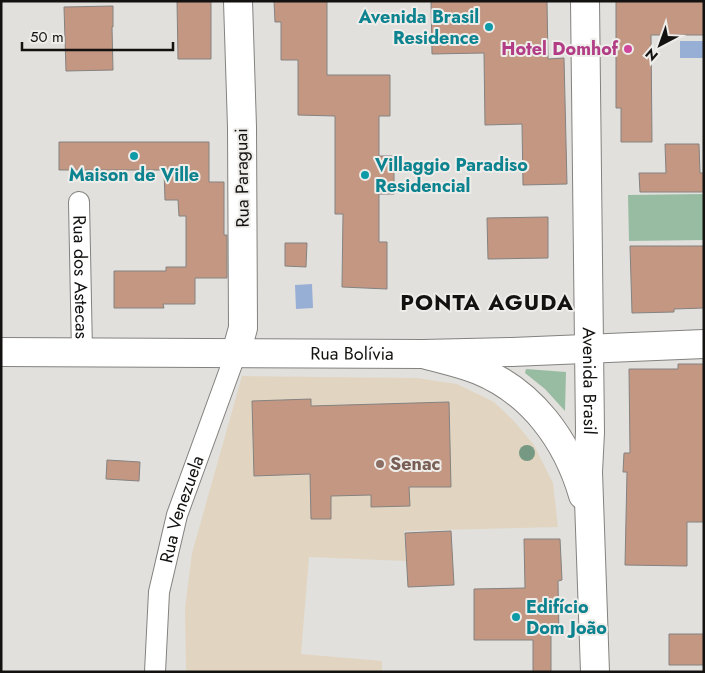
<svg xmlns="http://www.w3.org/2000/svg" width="705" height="673" font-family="Jost,sans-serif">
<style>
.education{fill:#e1d5c1}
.green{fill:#98bca2}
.water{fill:#97aed5}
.building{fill:#c39782;stroke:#858280}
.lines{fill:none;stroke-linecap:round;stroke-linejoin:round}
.street-casing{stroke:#83827f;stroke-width:22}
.secondary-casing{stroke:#83827f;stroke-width:30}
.primary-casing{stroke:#83827f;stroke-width:30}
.street{stroke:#fff;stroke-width:20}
.secondary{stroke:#fff;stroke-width:28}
.primary{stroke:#fff;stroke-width:28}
.tree{fill:#769983}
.culture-dot{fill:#0f9aa8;stroke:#eeedea;stroke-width:2}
.hotel-dot{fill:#d1479c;stroke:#eeedea;stroke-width:2}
.education-dot{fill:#8d6e63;stroke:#eeedea;stroke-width:2}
.labels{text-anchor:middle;stroke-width:4;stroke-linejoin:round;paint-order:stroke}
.culture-label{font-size:18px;font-weight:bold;fill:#0d838f;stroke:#eeedea;text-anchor:start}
.hotel-label{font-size:18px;font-weight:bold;fill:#b23c85;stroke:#eeedea;text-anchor:end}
.street-label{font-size:18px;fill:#131211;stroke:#eeedea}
.education-label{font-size:18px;font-weight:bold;fill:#785e54;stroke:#eeedea;text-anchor:start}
.district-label{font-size:22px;font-weight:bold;letter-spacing:1px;fill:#131211;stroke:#eeedea}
</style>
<rect width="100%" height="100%" fill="#e1e0dd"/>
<path class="education" d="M 242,376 L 417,378 L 457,384 L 494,402 L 513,420 L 534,445 L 553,483 L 558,527 L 404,531 L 406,561 L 309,557 L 301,654 L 382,661 L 382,672 L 186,672 L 185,608 L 192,553 Z"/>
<path class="green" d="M 704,194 L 704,240 L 629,241 L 628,195 Z
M 526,369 L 566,372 L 565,411 L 545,389 L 525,373 Z"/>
<path class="water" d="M 680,41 L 704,41 L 704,58 L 680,58 Z
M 312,284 L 313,308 L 296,309 L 295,285 Z"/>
<path class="building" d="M 177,1 L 211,1 L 211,59 L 178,59 Z
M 274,1 L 327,1 L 327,75 L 390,75 L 390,116 L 379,116 L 379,156 L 394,156 L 394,194 L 379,194 L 379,242 L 387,242 L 387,289 L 342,287 L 343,214 L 335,214 L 335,116 L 298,115 L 298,60 L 281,60 L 281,22 L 275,22 Z
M 431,1 L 547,1 L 548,59 L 564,58 L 567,184 L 523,185 L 522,124 L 485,125 L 484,53 L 432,54 Z
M 616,1 L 704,1 L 704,35 L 651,35 L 652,142 L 621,142 L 621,108 L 616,108 Z
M 113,6 L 113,27 L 112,27 L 113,70 L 66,71 L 64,7 Z
M 59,142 L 209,142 L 209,182 L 224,182 L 224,235 L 227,235 L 227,278 L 195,278 L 195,304 L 163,304 L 164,308 L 114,308 L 114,271 L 166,271 L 166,267 L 186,267 L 186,216 L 179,216 L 178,200 L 165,200 L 164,170 L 59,170 Z
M 665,144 L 699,144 L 700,173 L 704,173 L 704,192 L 640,192 L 639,173 L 666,173 Z
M 548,217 L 548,258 L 488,259 L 487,218 Z
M 285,243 L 307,243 L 306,267 L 285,266 Z
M 630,246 L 704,246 L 704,308 L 674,309 L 674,312 L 632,313 Z
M 678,364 L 704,364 L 704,522 L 687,522 L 687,566 L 625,565 L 627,472 L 623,472 L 624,453 L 630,453 L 629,369 L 678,369 Z
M 311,399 L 311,406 L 449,402 L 451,487 L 409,487 L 410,506 L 371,507 L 371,495 L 331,496 L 331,519 L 311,519 L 310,474 L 254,476 L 252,401 Z
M 107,460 L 140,462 L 139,481 L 106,479 Z
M 451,531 L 454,585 L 408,587 L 405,533 Z
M 524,539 L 560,539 L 562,580 L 558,581 L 559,635 L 551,635 L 551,672 L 533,672 L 533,640 L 474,640 L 474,589 L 525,588 Z
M 669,634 L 704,634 L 704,665 L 669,665 Z"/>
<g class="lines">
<g class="street-casing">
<g id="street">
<path id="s1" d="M 79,202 L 82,352"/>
<path id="s2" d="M 155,672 L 159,592 L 177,515 L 236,353"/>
</g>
</g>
<g class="secondary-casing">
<g id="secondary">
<path id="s3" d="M 1,352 L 423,354 L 512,352 L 704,344"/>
<path d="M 236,353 L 243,328 L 242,127 L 238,1"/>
</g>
</g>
<g class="primary-casing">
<g id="primary">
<path id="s4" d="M 585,1 L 590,432 L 588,472 L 595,672"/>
<path d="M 423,354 C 441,359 460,363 478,370 C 532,392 567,440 583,495"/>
</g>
</g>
<use href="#street" class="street"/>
<use href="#secondary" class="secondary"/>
<use href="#primary" class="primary"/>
</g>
<circle class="tree" cx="527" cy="453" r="8"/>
<g class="culture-dot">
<circle cx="489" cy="27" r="5"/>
<circle cx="134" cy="156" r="5"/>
<circle cx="365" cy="175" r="5"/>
<circle cx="516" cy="617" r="5"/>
</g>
<circle class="hotel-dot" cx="628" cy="49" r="5"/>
<circle class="education-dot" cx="380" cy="464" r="5"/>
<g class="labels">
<g class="culture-label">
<text x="479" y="23" text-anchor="end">Avenida Brasil<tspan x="479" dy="21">Residence</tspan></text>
<text x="375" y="171">Villaggio Paradiso<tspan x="375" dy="21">Residencial</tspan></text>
<text x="134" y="181" text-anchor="middle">Maison de Ville</text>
<text x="526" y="613">Edifício<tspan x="526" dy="21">Dom João</tspan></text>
</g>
<g class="hotel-label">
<text x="618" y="55">Hotel Domhof</text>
</g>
<g class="street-label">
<text transform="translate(242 178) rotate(-91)" y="6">Rua Paraguai</text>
<text dy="6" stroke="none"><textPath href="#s1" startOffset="75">Rua dos Astecas</textPath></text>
<text dy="6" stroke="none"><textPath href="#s3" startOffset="351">Rua Bolívia</textPath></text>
<text dy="6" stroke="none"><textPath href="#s4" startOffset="380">Avenida Brasil</textPath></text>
<text dy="6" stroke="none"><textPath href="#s2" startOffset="166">Rua Venezuela</textPath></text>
</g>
<g class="education-label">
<text x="390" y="470">Senac</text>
</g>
<g class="district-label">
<text x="487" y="310">PONTA AGUDA</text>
</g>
</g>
<rect width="705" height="673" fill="none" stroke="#131211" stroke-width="5"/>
<g transform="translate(660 45) rotate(221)" stroke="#eeedea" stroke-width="4" paint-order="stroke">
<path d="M0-4L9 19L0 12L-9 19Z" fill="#131211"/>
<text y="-8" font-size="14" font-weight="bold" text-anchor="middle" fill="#131211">N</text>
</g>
<path d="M22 42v8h151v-8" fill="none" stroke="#131211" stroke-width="2.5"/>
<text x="30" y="42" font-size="15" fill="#131211" stroke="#eeedea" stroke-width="4" paint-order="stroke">50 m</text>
</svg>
